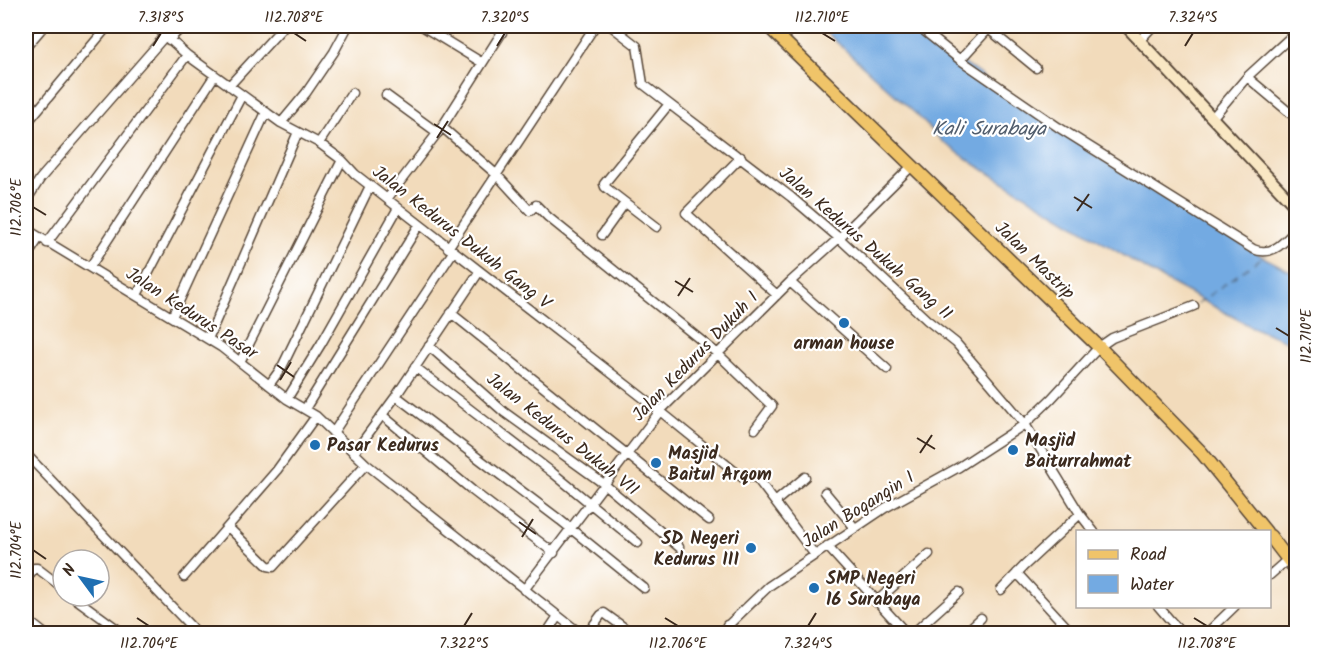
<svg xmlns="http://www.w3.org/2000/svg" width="1322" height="659" font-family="Kalam,sans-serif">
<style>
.water{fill:#73aae2;stroke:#576a80;stroke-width:1.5}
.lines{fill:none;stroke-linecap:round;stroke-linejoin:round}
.ferry{stroke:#515d6c;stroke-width:1.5;stroke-dasharray:8 6;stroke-linecap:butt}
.minor-casing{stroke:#564536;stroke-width:11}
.secondary-casing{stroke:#564536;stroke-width:14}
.primary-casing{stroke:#564536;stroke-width:15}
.minor{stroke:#fff;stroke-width:8}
.secondary{stroke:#f9e7c3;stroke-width:10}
.primary{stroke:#f0c469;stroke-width:12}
.ticks{fill:none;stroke:#3b2a1e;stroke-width:2}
.poi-dot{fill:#1f6fb2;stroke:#fff;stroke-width:2}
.labels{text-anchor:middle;stroke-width:4.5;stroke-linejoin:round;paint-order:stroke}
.street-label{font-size:18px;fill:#3b2a1e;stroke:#fff}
.poi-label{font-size:18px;font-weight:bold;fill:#3b2a1e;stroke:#fff;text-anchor:start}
.water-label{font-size:20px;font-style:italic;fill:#515d6c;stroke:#fff}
.neatline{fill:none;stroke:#3b2a1e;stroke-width:2}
.ticks-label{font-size:15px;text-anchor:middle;fill:#3b2a1e}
</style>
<rect width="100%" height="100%" fill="#fff"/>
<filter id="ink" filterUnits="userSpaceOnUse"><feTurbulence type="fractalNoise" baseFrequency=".0167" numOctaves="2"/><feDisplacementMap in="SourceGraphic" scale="12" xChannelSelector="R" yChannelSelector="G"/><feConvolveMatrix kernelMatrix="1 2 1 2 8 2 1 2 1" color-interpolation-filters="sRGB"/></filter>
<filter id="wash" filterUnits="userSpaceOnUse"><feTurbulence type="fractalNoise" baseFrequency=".008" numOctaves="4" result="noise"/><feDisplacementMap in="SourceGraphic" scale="24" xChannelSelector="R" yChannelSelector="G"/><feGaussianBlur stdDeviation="1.35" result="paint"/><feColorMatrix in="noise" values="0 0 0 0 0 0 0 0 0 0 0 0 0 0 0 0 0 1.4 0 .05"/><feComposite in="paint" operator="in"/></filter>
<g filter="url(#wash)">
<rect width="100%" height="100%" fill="#f2dbbb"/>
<path class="water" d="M 819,26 L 910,26 L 1113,167 L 1265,258 L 1296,274 L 1296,345 L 1252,327 L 1159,277 L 976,165 L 943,142 L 917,115 Z"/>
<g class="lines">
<path class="ferry" d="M 1197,304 L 1267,254"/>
</g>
</g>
<g filter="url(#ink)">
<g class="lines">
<g class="minor-casing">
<path id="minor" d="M 155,26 L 187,55 L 281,123 L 319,143 L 342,160 L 355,174 L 387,199 L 660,411 L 743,478 L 756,477 L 815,555
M 422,26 L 481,62
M 611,26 L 637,46 L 643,84 L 791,197 L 839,238 L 927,320 L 956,343 L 1025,424 L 1080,514 L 1094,532
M 918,26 L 959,59 L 1058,127 L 1253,249 C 1272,257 1283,243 1296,230
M 985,26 L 1036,68
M 169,40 L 183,26
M 1140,40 L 1153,26
M 26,47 L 44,26
M 960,60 L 991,26
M 1247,77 L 1296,118
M 229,86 L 284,26
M 386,95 L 438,133
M 1213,117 L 1247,77 L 1296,32
M 281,123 L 306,93 L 334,52 L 348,26
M 26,124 L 108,26
M 442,127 L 497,175 L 530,211 L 536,205 L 548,217 L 718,354 L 772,406 L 755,429
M 319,143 L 352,93
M 741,157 L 686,213 L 777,295
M 387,199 L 442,127 L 506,26
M 26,201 L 40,179 L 165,36
M 657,227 L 605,187 L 604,184 L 669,104
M 26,229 L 221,347 L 287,399 L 316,416 L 366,464 L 581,634
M 602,235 L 625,203
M 47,243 L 187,55
M 448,248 L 595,26
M 26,258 L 39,238
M 90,267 L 215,75
M 790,282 L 887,369
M 137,295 L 242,95
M 451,313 L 709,520
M 172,317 L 266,112
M 208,339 L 298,132
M 429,346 L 504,412 L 604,484 L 679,547
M 240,362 L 342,160
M 415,367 L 553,473 L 638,543
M 269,385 L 282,367 L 370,186
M 396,396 L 560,520 L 644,588
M 287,399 L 321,344 L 398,208
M 305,409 L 419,225
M 382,415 L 473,491 L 554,553
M 333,433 L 453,252
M 354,453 L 396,396 L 479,272
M 26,454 L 198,634
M 825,492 L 855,528
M 775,502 L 805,477
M 228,527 L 268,566 L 273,567 L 366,464
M 827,546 L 907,634
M 1017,573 L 1073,634
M 1270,575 L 1288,559
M 184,577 L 277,470 L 316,416
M 26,580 L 34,568 L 37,568 L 63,588
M 524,590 L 660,411 L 790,282 L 839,238 L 913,165
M 1001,590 L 1024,566 L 1080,514
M 72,596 L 124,634
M 876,602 L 929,554
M 1158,606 L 1182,634
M 26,619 L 45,634
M 727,625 L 737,634
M 546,634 L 558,616
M 587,634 L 601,615 L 604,613 L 633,634
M 719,634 L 769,586 L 885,508 L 959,467 L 1025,424 L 1051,399 L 1099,347 L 1112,338 L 1194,306
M 912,634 L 959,592
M 964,634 L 981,618
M 1206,634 L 1235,606"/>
</g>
<g class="secondary-casing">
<path id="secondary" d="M 1126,26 L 1296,207"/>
</g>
<g class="primary-casing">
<path id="primary" d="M 768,26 L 1099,347 L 1202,453 L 1266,532
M 1270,536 L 1296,570"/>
</g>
<use href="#minor" class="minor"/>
<use href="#secondary" class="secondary"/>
<use href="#primary" class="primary"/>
</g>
</g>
<path class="ticks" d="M 294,33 L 306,41M 822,33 L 835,41M 153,46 L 161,33M 497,46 L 505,33M 1185,46 L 1193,33M 434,124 L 451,135M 437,138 L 448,121M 1074,197 L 1092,208M 33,207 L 46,215M 1077,211 L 1089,194M 675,281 L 693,292M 678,296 L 690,278M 1276,328 L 1289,336M 277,365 L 294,377M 280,380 L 291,362M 917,438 L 935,449M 920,453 L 932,435M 519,522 L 536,534M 522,537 L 533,519M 33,550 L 46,559M 137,618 L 149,626M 665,618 L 678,626M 1194,618 L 1207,626M 464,626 L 472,613M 808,626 L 816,613"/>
<g class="poi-dot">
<circle cx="844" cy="323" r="6"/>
<circle cx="315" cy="445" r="6"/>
<circle cx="1013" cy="450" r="6"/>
<circle cx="656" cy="463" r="6"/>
<circle cx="751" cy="548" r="6"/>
<circle cx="814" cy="588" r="6"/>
</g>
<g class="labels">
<g class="street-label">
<text transform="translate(462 237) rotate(38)" y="6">Jalan Kedurus Dukuh Gang V</text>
<text transform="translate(866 243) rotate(41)" y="6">Jalan Kedurus Dukuh Gang II</text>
<text transform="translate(1035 260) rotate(44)" y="6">Jalan Mastrip</text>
<text transform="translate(192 313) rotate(33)" y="6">Jalan Kedurus Pasar</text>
<text transform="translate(695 356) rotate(-46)" y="6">Jalan Kedurus Dukuh I</text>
<text transform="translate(563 434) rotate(38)" y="6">Jalan Kedurus Dukuh VII</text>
<text transform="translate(858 509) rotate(-32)" y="6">Jalan Bogangin I</text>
</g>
<g class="poi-label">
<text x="844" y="349" text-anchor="middle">arman house</text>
<text x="1025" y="446">Masjid<tspan x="1025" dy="21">Baiturrahmat</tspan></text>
<text x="327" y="451">Pasar Kedurus</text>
<text x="668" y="459">Masjid<tspan x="668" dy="21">Baitul Arqom</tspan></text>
<text x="739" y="544" text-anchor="end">SD Negeri<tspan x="739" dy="21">Kedurus III</tspan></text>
<text x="826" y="584">SMP Negeri<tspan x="826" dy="21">16 Surabaya</tspan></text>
</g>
<g class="water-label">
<text x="989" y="135">Kali Surabaya</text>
</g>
</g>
<rect width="1322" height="659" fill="none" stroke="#fff" stroke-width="66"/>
<rect x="1076" y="530" width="195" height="78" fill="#ffffff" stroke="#b1aaa5" stroke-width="1.5"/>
<rect x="1088" y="550" width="30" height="9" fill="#f0c469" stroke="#b1aaa5" stroke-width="1.5"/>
<text x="1130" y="560" font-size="18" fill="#3b2a1e">Road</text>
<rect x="1088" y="575" width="30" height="18" fill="#73aae2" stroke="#b1aaa5" stroke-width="1.5"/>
<text x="1130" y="590" font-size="18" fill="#3b2a1e">Water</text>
<g transform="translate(81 578) rotate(303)"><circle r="28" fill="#ffffff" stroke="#b1aaa5" stroke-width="1.5"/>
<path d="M0-4.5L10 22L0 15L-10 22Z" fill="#1f6fb2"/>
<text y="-9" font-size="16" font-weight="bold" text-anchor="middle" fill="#3b2a1e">N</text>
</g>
<rect x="33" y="33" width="1256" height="593" class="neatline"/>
<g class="ticks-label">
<text x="161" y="22">7.318°S</text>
<text x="294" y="22">112.708°E</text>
<text x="505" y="22">7.320°S</text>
<text x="822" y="22">112.710°E</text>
<text x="1193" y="22">7.324°S</text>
<text transform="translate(16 207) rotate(-90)" y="5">112.706°E</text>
<text transform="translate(1306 336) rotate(-90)" y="5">112.710°E</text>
<text transform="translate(16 550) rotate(-90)" y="5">112.704°E</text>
<text x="149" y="648">112.704°E</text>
<text x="464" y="648">7.322°S</text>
<text x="678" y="648">112.706°E</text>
<text x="808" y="648">7.324°S</text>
<text x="1207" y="648">112.708°E</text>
</g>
</svg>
